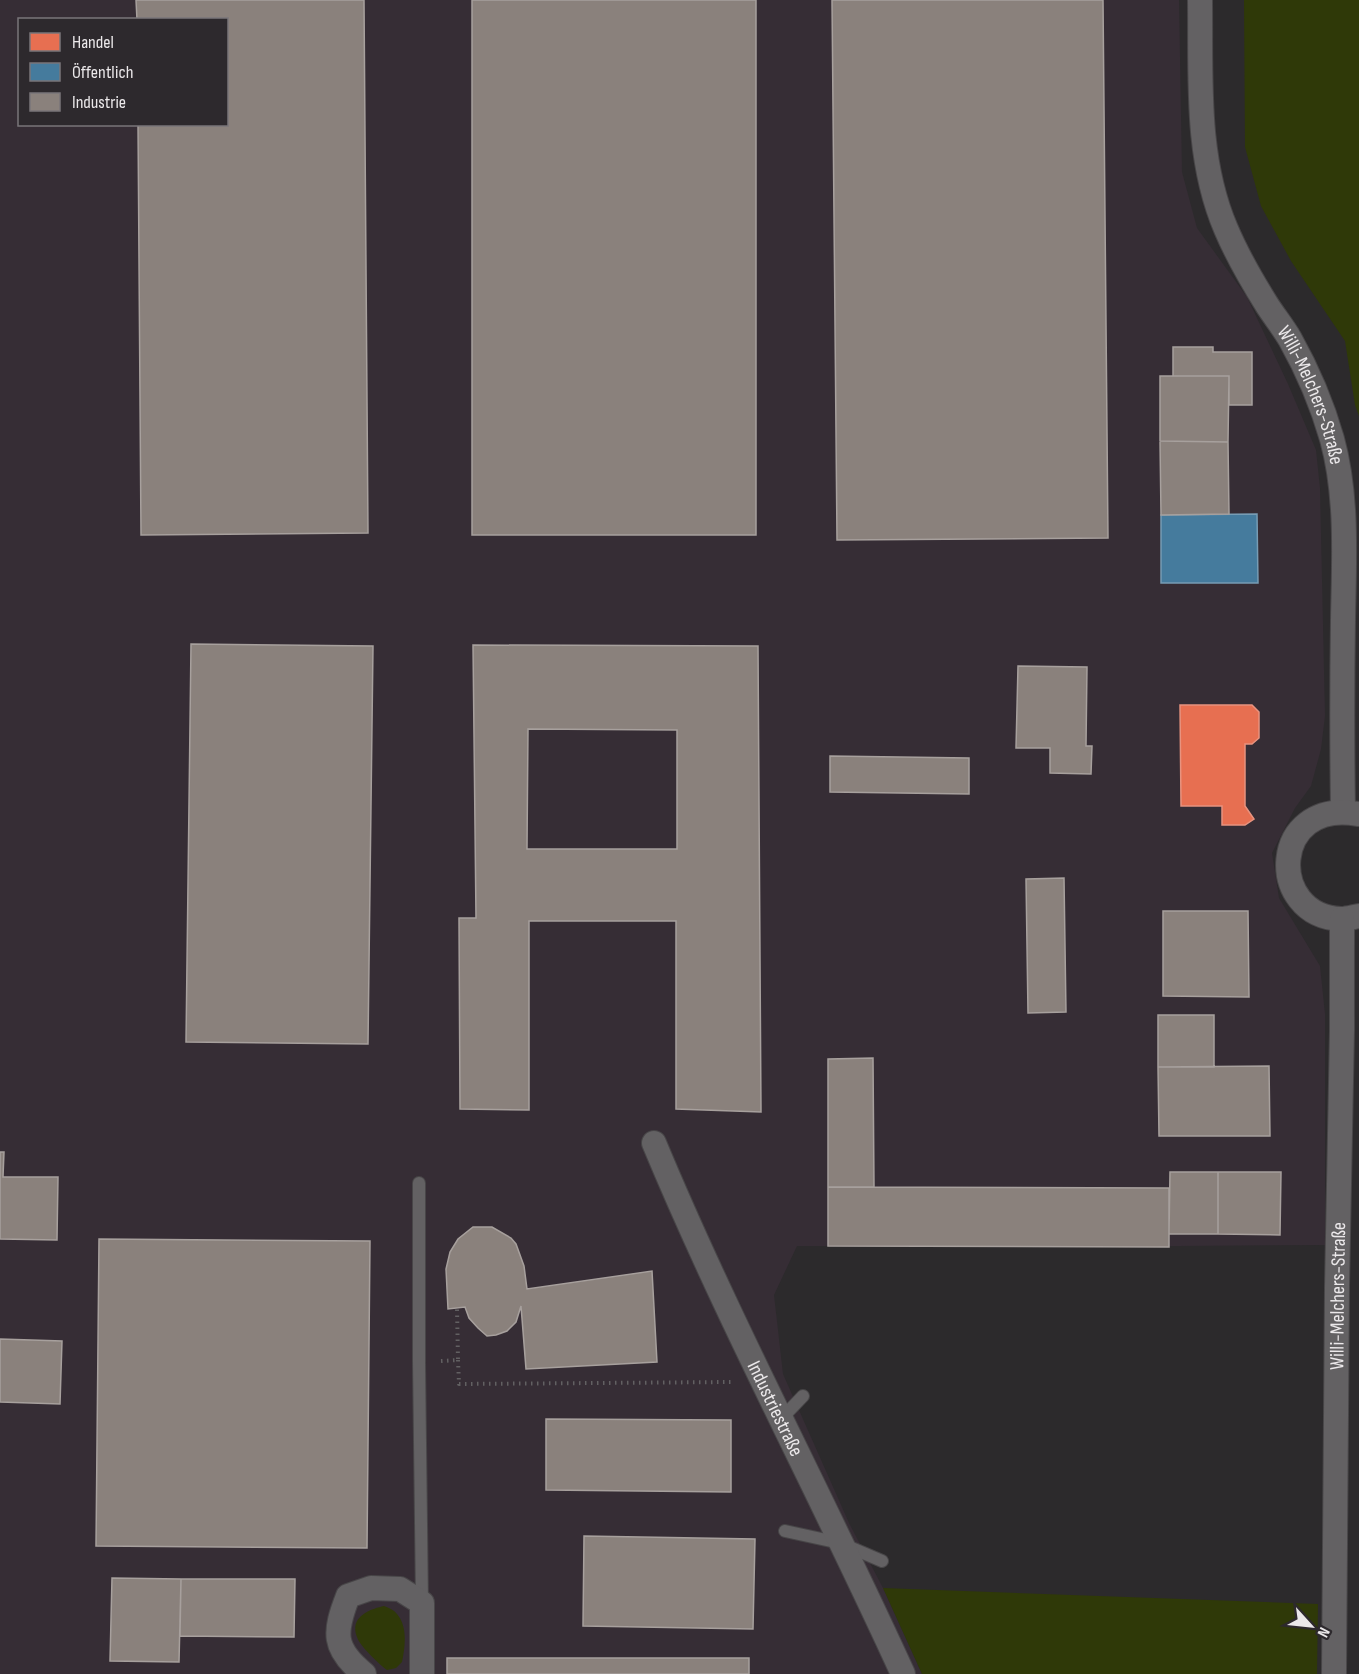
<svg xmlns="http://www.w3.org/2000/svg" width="1359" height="1674" font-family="'Sofia Sans Condensed',sans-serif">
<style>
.built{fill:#362d35;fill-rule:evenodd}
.green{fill:#2f3908}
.shops{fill:#e76f51;stroke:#e8937f;stroke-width:1.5}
.public{fill:#457b9d;stroke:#779cb4;stroke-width:1.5}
.industry{fill:#8a817c;stroke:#a7a09d;stroke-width:1.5;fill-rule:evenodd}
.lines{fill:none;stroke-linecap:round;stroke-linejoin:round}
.service-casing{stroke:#484648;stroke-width:14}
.minor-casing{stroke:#484648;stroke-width:26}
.path{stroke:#626062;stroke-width:4;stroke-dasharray:1.5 4.5;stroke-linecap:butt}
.service{stroke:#636163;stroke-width:12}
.minor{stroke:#636163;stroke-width:24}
.labels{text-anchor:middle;stroke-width:6;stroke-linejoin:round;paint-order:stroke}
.street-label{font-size:20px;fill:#ebe8ea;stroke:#2d292d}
</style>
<rect width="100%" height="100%" fill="#2c2a2c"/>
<path class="built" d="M 0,0 L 1179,0 L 1182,172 L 1197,228 L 1247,297 L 1288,384 L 1316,450 L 1320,488 L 1325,716 L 1321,749 L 1311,786 L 1295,808 L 1272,853 L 1279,898 L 1320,966 L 1325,1014 L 1325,1245 L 1177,1246 L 797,1246 L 774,1295 L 783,1374 L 849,1523 L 883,1588 L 922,1674 L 0,1674 ZM 20,20 L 226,20 L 226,124 L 20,124 Z"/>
<path class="green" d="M 1244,0 L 1359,0 L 1359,416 L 1355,405 L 1345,341 L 1291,261 L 1261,206 L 1245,147 Z
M 883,1588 L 1318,1604 L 1317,1674 L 922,1674 Z
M 384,1606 C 389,1608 394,1610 397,1614 C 408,1627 405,1647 402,1662 L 396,1668 L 387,1670 C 379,1664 359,1645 357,1637 C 349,1617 370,1609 384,1606 Z"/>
<path class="shops" d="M 1180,705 L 1252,705 L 1259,712 L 1259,738 L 1252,744 L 1245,744 L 1245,806 L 1254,819 L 1245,825 L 1222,825 L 1222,806 L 1181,806 Z"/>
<path class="public" d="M 1257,514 L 1258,583 L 1161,583 L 1161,515 Z"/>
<path class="industry" d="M 136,0 L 364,0 L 368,533 L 141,535 L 138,124 L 226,124 L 226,20 L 137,20 Z
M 472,0 L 756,0 L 756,535 L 472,535 Z
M 832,0 L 1103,0 L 1108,538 L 837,540 Z
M 1173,347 L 1213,347 L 1213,352 L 1252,352 L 1252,405 L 1229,405 L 1229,376 L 1173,376 Z
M 1160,376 L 1229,376 L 1228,442 L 1160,441 Z
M 1160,441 L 1228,442 L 1229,514 L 1161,515 Z
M 191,644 L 373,646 L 368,1044 L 186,1042 Z
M 473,645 L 758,646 L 761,1112 L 676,1109 L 676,921 L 529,921 L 529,1110 L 460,1109 L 459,918 L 476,918 ZM 528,729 L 677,730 L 677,849 L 527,849 Z
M 1018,666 L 1087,667 L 1086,746 L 1092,746 L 1091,774 L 1050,773 L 1050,748 L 1016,748 Z
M 830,756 L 969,758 L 969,794 L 830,792 Z
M 1064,878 L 1066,1012 L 1028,1013 L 1026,879 Z
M 1163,911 L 1248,911 L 1249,997 L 1163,996 Z
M 1158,1015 L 1214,1015 L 1214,1067 L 1158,1067 Z
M 873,1058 L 874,1187 L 828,1187 L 828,1059 Z
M 1269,1066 L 1270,1136 L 1159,1136 L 1158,1067 Z
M 0,1152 L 4,1152 L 3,1177 L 58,1177 L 57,1240 L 0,1239 Z
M 1170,1172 L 1218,1172 L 1218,1234 L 1169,1234 Z
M 1218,1172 L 1281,1172 L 1280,1235 L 1218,1234 Z
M 828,1187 L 1169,1188 L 1169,1247 L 828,1246 Z
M 473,1227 L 492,1227 L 511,1238 L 516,1244 L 524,1266 L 527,1289 L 652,1271 L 657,1362 L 526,1369 L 521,1306 L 516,1322 L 507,1331 L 496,1335 L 487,1336 L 478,1328 L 469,1318 L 465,1307 L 448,1309 L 446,1269 L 450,1252 L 458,1239 Z
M 99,1239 L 370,1241 L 367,1548 L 96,1546 Z
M 0,1339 L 62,1341 L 60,1404 L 0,1402 Z
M 546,1419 L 731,1420 L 731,1492 L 546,1490 Z
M 584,1536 L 755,1539 L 753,1629 L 583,1626 Z
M 112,1578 L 181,1579 L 179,1662 L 110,1661 Z
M 181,1579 L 295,1579 L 294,1637 L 180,1636 Z
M 447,1658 L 749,1658 L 749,1674 L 447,1674 Z"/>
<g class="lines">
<g class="service-casing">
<path id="service" d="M 419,1183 L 419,1362 L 422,1603
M 781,1419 L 803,1396
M 785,1531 L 840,1543 L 882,1561"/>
</g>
<g class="minor-casing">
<g id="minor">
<path id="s1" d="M 1200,0 C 1201,76 1195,157 1226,229 C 1237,255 1252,281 1267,305 C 1274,316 1283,327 1290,339 C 1308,371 1322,404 1332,439 C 1348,497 1344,560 1343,620 C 1342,683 1342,747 1343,811"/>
<path d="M 1358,814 C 1270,798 1266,916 1341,919 C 1347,919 1353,917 1359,916"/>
<path id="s2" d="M 654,1143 C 729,1323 822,1496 903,1674"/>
<path d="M 364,1674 C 332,1648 334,1632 348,1596 L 371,1588 L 400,1589 L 422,1603 L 422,1674"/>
<path id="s3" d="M 1334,1674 L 1337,1287 L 1342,1030 L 1342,919"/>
</g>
</g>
<path class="path" d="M 458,1360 L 459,1384 L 734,1382
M 441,1361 L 458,1360 L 457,1308"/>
<use href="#service" class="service"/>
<use href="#minor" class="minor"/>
</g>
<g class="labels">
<g class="street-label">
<text dy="7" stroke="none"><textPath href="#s1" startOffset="420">Willi-Melchers-Straße</textPath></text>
<text dy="7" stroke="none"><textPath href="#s3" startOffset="378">Willi-Melchers-Straße</textPath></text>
<text dy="7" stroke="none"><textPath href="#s2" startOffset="292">Industriestraße</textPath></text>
</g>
</g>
<rect x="18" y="18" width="210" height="108" fill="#2d292d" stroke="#797579" stroke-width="1.5"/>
<rect x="30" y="33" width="30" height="18" fill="#e76f51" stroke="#797579" stroke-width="1.5"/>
<text x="72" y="48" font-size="18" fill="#ebe8ea">Handel</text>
<rect x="30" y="63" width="30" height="18" fill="#457b9d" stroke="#797579" stroke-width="1.5"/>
<text x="72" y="78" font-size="18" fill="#ebe8ea">Öffentlich</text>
<rect x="30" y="93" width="30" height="18" fill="#8a817c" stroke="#797579" stroke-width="1.5"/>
<text x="72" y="108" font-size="18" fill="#ebe8ea">Industrie</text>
<g transform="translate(1311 1626) rotate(117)" stroke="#2d292d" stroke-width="4.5" paint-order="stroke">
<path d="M0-4.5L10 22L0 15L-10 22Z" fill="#ebe8ea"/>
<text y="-9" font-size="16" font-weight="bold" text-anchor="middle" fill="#ebe8ea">N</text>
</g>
</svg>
